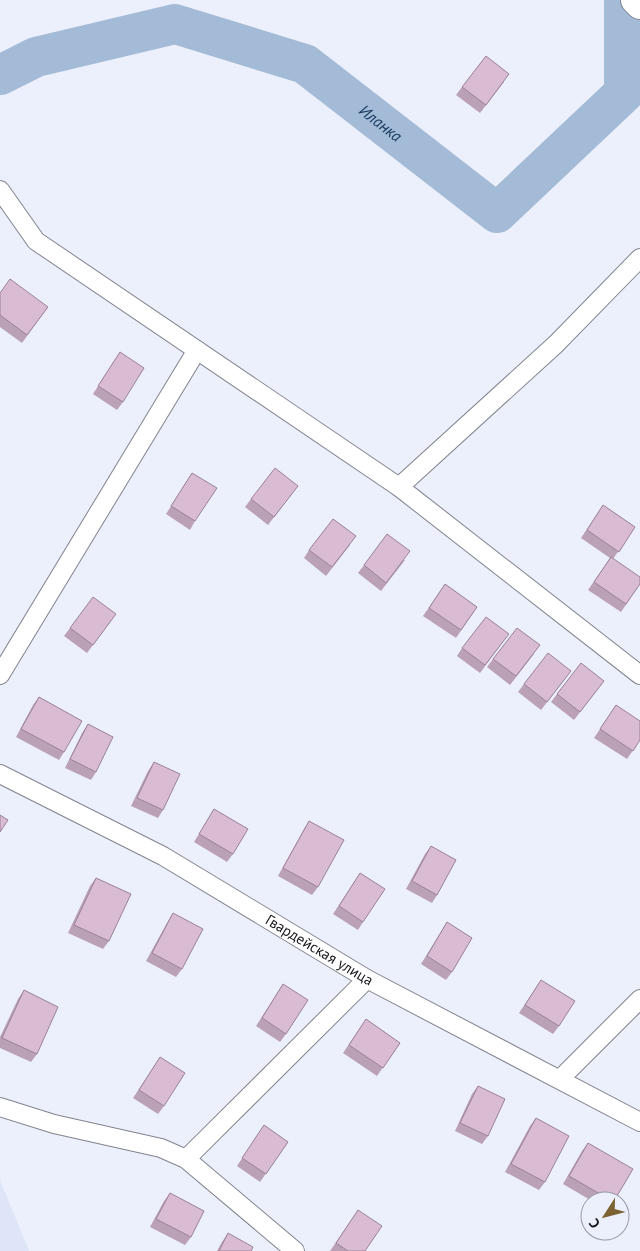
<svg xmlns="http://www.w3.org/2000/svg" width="640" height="1251" font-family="'PT Sans',sans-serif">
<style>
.built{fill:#dfe5f8}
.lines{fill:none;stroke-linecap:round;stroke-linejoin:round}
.river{stroke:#a3bbd7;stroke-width:40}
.minor-casing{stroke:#80848e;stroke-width:20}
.primary-casing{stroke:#80848e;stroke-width:30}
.minor{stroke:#fff;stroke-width:18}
.primary{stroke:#fff;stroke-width:28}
.wall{fill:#bba1b6}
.building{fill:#dabbd4;stroke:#998394}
.labels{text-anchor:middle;stroke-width:4.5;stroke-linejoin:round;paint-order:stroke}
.street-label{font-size:15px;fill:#191a1e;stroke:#ecf0fc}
.water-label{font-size:16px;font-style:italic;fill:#1a3b62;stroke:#ecf0fc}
</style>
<rect width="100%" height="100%" fill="#ecf0fc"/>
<path class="built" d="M 0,1180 L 29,1251 L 0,1251 Z"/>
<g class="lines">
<path class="river" id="s1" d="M 0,75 L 36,57 L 175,24 L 305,64 L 497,213 L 624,93 L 624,0"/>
<g class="minor-casing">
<g id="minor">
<path d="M 0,190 L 36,241 L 399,487 L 556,344 L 640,258"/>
<path d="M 399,487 L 640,675"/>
<path d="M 0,675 L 197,350"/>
<path id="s2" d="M 0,774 L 163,856 L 367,979 L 640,1122"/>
<path d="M 560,1079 L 640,999"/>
<path d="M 0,1107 L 54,1124 L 161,1148 L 186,1159 L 295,1251"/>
<path d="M 186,1159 L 367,979"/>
</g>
</g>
<g class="primary-casing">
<path id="primary" d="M 635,0 L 640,5"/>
</g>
<use href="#minor" class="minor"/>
<use href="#primary" class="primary"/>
</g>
<path class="wall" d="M 504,82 L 480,113 L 456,95 L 462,87 Z
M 0,293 L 48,307 L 22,343 L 0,327 Z
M 120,352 L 123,402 L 117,410 L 93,394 Z
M 187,481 L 195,521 L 190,530 L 166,514 Z
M 298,486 L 268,525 L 245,507 L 251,499 Z
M 603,505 L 635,527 L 613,559 L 640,584 L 621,612 L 588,590 L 610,558 L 581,538 Z
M 350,545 L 326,576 L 304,558 L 309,550 Z
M 405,560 L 381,591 L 358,573 L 364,565 Z
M 445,584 L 477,607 L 456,638 L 423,616 Z
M 110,622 L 87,653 L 64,636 L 70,628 Z
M 503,642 L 480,673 L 457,656 L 462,648 Z
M 534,654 L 510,685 L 487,667 L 493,659 Z
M 565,679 L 541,710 L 518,692 L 524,684 Z
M 604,681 L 574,720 L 551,702 L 557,694 Z
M 39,697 L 64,752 L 59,760 L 16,737 L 33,705 Z
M 616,705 L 640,740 L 627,759 L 594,738 Z
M 88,724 L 96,772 L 91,780 L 65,768 L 82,733 Z
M 154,762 L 163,810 L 158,818 L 131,806 L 148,771 Z
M 214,809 L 233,854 L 227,862 L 194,842 Z
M 309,821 L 318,887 L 312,895 L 278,876 L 304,829 Z
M 431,846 L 437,895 L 432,903 L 406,889 L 425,854 Z
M 360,873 L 363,922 L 358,930 L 333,914 Z
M 96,878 L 109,941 L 103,949 L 68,933 L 90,886 Z
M 173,913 L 182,969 L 176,977 L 146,961 L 168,921 Z
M 447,922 L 452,972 L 446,980 L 421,964 Z
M 541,980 L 559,1026 L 553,1034 L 519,1013 Z
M 283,984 L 286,1034 L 280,1042 L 256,1026 Z
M 24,990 L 37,1054 L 31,1062 L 0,1048 L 0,1037 L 18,999 Z
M 366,1019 L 400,1043 L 377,1076 L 343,1053 Z
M 160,1057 L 164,1106 L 158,1114 L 133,1098 Z
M 478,1086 L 488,1136 L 482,1144 L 455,1131 L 472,1094 Z
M 536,1118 L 545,1182 L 539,1190 L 505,1172 L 530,1126 Z
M 264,1125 L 288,1142 L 260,1182 L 237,1166 Z
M 588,1143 L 614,1201 L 592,1201 L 563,1184 L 582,1151 Z
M 170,1193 L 191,1237 L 185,1245 L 150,1227 L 164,1201 Z
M 358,1210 L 365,1251 L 330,1251 Z
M 228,1233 L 251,1251 L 217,1251 L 222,1242 Z"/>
<path class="building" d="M 486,56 L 509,74 L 486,105 L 462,87 Z
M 10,279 L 48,307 L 27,335 L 0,315 L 0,293 Z
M 120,352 L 144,368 L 123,402 L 98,386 Z
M 275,468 L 298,486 L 274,517 L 251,499 Z
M 192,473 L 217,488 L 195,521 L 171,506 Z
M 603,505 L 635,527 L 619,552 L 587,530 Z
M 333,519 L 356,536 L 332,567 L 309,550 Z
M 387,534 L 410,551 L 386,583 L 364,565 Z
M 611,557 L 640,577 L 640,584 L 626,604 L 594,582 Z
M 445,584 L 477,607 L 461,630 L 429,608 Z
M 93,597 L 116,614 L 93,645 L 70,628 Z
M 486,617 L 509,634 L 485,665 L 462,648 Z
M 517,628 L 540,645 L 516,676 L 493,659 Z
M 548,653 L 571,671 L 547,702 L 524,684 Z
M 581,663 L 604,681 L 580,712 L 557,694 Z
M 39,697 L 82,721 L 64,752 L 21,729 Z
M 616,705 L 640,721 L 640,740 L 633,751 L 600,729 Z
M 88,724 L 113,737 L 96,772 L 70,759 Z
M 154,762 L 180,774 L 163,810 L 137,798 Z
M 214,809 L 248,829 L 233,854 L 199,834 Z
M 0,815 L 8,820 L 0,832 Z
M 309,821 L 344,840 L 318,887 L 283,868 Z
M 431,846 L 456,860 L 437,895 L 412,881 Z
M 360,873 L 385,889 L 363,922 L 339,906 Z
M 96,878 L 131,894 L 109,941 L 74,925 Z
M 173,913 L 203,929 L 182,969 L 152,953 Z
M 447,922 L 472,938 L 452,972 L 427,956 Z
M 541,980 L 575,1001 L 559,1026 L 525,1005 Z
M 283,984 L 308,1000 L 286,1034 L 262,1018 Z
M 24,990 L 58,1007 L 37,1054 L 2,1038 Z
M 366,1019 L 400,1043 L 383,1068 L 349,1045 Z
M 160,1057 L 185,1073 L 164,1106 L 139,1090 Z
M 478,1086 L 505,1099 L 488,1136 L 460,1123 Z
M 536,1118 L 569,1136 L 545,1182 L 511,1164 Z
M 264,1125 L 288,1142 L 266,1174 L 242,1158 Z
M 588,1143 L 633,1169 L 614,1201 L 612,1201 L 569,1176 Z
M 170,1193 L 204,1211 L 191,1237 L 156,1219 Z
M 358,1210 L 382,1226 L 365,1251 L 348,1251 L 336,1243 Z
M 228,1233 L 253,1247 L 251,1251 L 219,1251 Z"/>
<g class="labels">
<g class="street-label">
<text dy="5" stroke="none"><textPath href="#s2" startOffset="365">Гвардейская улица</textPath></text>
</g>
<g class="water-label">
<text dy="6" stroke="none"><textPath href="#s1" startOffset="415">Иланка</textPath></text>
</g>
</g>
<g transform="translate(605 1216) rotate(234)"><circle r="24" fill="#ecf0fc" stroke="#989aa3"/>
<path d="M0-4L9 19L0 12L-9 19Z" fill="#7c6133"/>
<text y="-8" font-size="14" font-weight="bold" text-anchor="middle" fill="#191a1e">С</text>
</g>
</svg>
